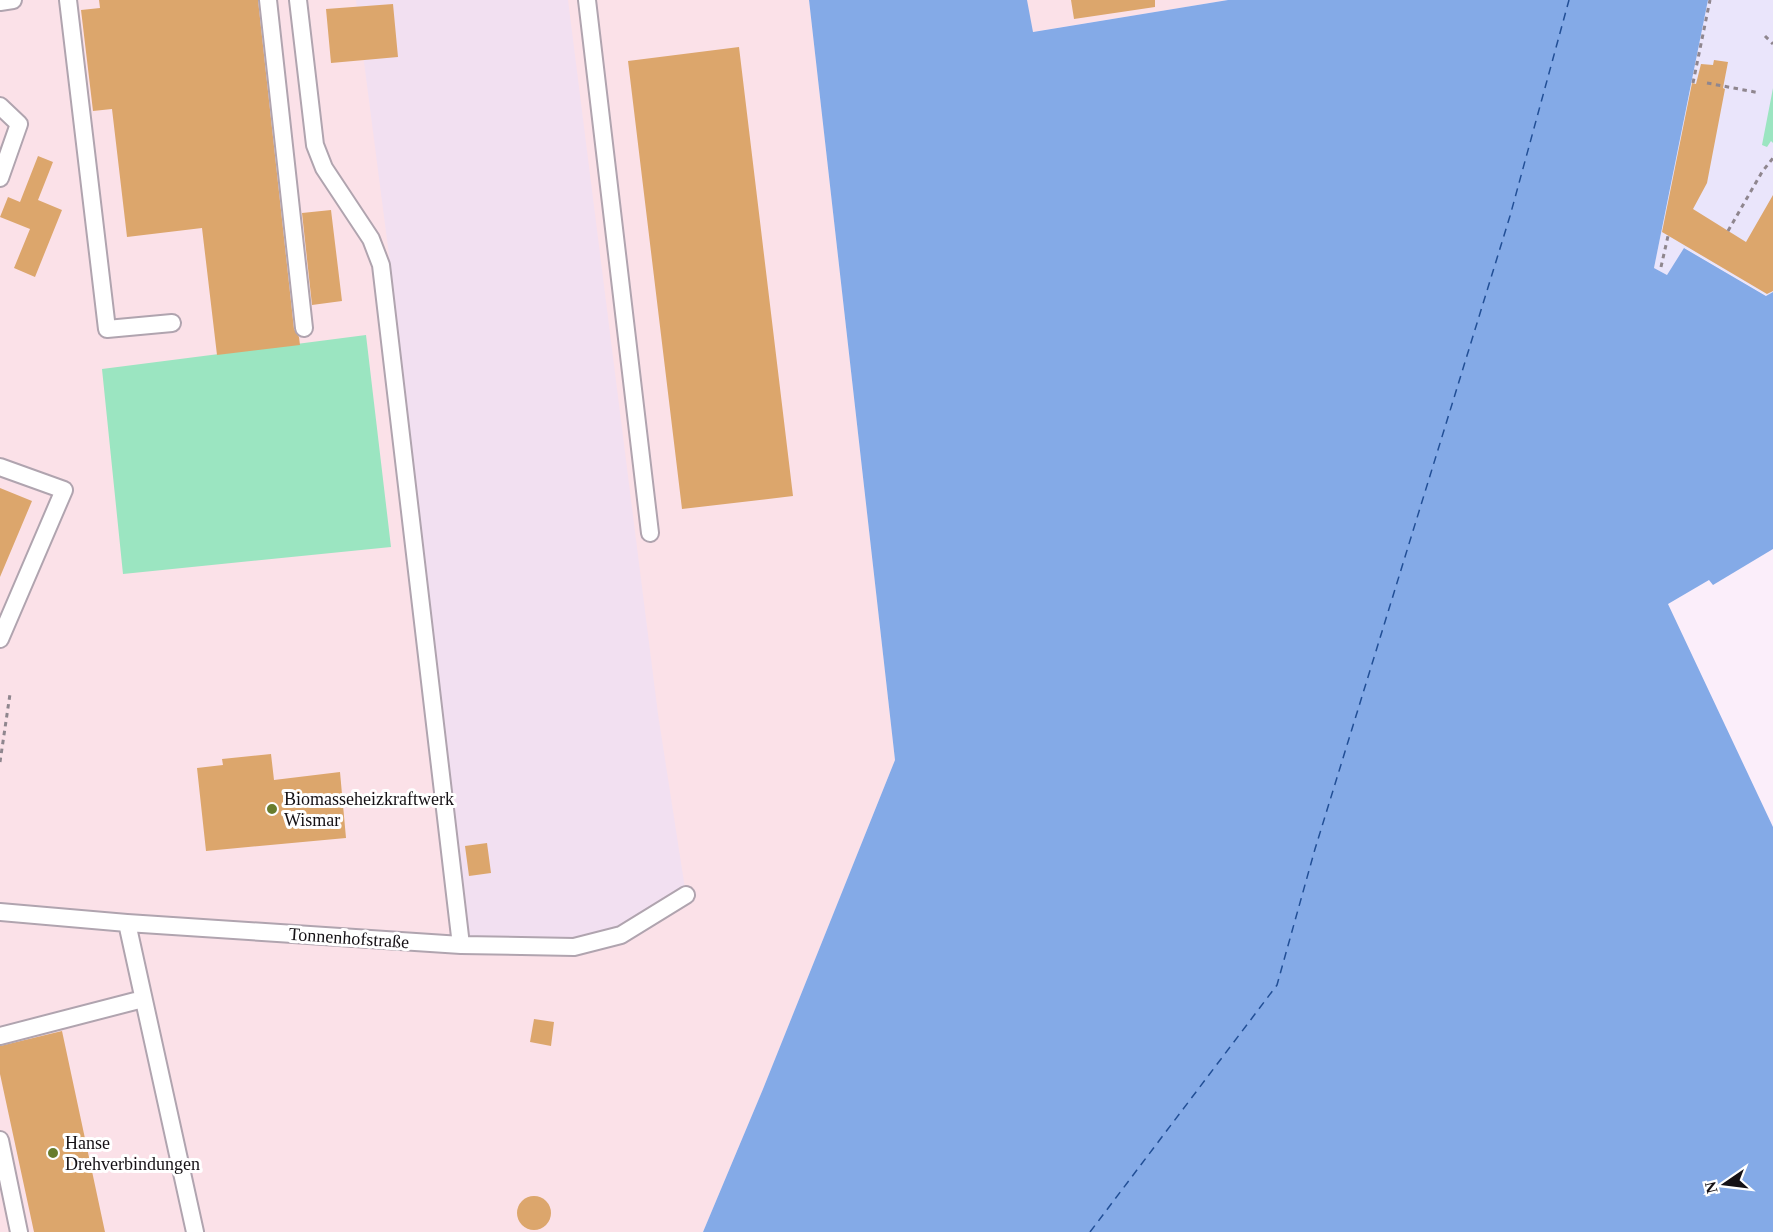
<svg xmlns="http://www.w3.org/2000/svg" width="1773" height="1232" font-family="'Times New Roman',serif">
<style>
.commercial{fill:#eae5fb}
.industrial{fill:#fbe1e8}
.built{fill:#f2e0f1}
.green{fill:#9be5c1}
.water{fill:#84aae7}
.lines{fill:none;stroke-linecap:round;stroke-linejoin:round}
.ferry{stroke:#224f96;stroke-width:1.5;stroke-dasharray:8 6;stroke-linecap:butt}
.building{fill:#dca66c}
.minor-casing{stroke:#b0a4af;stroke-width:20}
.path{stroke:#8f868e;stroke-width:3;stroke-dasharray:4.5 4.5;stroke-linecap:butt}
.minor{stroke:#fff;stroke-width:16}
.poi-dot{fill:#687c2d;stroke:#fff;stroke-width:2}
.labels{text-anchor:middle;stroke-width:6;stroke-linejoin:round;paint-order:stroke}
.poi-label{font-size:18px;fill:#151115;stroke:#fff;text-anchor:start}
.street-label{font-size:18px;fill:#151115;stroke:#fff}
</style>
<rect width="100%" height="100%" fill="#fbeefa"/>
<path class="commercial" d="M 1708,0 L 1773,0 L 1773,292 L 1767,296 L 1685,248 L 1667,275 L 1654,268 Z"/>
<path class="industrial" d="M 0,0 L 809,0 L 895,760 L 763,1089 L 703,1232 L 0,1232 Z
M 1026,0 L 1228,0 L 1032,32 Z"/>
<path class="built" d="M 356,0 L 568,0 L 658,714 L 686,895 L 600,940 L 461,945 L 390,263 Z"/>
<path class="green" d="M 1773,88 L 1773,143 L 1771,141 L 1767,147 L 1762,145 Z
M 366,335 L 391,547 L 123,574 L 102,369 Z"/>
<path class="water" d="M 809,0 L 1027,0 L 1033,32 L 1228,0 L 1708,0 L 1654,268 L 1667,275 L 1684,248 L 1766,296 L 1773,292 L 1773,549 L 1713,585 L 1709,580 L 1668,604 L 1773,827 L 1773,1232 L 703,1232 L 763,1089 L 895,760 Z"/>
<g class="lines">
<path class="ferry" d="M 1090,1232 L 1277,985 L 1315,849 L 1510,216 L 1569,0"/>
</g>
<path class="building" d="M 99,0 L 258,0 L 294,329 L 299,337 L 300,345 L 217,355 L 202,228 L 127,237 L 112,109 L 93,111 L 81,10 L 100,8 Z
M 1071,0 L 1155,0 L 1155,7 L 1074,19 Z
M 393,4 L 398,57 L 331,63 L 326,9 Z
M 739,47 L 793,496 L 682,509 L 628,61 Z
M 1714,60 L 1728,62 L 1723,88 L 1725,89 L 1707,183 L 1693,209 L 1746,242 L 1773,195 L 1773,291 L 1767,294 L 1662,232 L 1692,83 L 1696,84 L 1701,64 L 1713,65 Z
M 38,156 L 53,162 L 38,200 L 62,210 L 35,277 L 14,268 L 30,229 L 0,217 L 8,197 L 20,202 Z
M 331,210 L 342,301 L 312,305 L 302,213 Z
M 0,488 L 32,501 L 0,577 Z
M 271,754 L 274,780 L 340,772 L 346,838 L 206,851 L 197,768 L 223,765 L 222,759 Z
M 487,843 L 491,873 L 469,876 L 465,846 Z
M 534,1019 L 554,1022 L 551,1046 L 530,1042 Z
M 62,1031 L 105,1232 L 34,1232 L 0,1074 L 0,1046 Z
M517 1213a17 17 0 1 1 34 0a17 17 0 1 1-34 0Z"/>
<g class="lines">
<g class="minor-casing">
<path id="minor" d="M 68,0 L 107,329 L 172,323
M 268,0 L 304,328
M 298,0 L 315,145 L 324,168 L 371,239 L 381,265 L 461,945
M 587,0 L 650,533
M 0,2 L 13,0
M 0,106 L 19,124 L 0,178
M 0,467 L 64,490 L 0,639
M 0,912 L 127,923 L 461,945 L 574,947 L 621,935 L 686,895
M 127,923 L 195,1232
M 0,1036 L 143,999
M 0,1140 L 19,1232"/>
</g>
<path class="path" d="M 1765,36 L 1773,44
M 1693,83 L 1710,0
M 1707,83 L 1760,93
M 1728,231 L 1762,172 L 1773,158
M 1661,267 L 1668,236
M 0,762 L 10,694"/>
<use href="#minor" class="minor"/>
</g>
<g class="poi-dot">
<circle cx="272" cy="809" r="6"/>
<circle cx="53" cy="1153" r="6"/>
</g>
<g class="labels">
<g class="poi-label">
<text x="284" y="805">Biomasseheizkraftwerk<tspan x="284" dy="21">Wismar</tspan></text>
<text x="65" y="1149">Hanse<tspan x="65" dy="21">Drehverbindungen</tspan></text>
</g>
<g class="street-label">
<text transform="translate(349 938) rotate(4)" y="6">Tonnenhofstraße</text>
</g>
</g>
<g transform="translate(1725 1184) rotate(256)" stroke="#ffffff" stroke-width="4.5" paint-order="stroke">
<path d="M0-4.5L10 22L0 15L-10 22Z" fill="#151115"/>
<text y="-9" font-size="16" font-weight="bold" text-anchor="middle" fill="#151115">N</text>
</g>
</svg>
